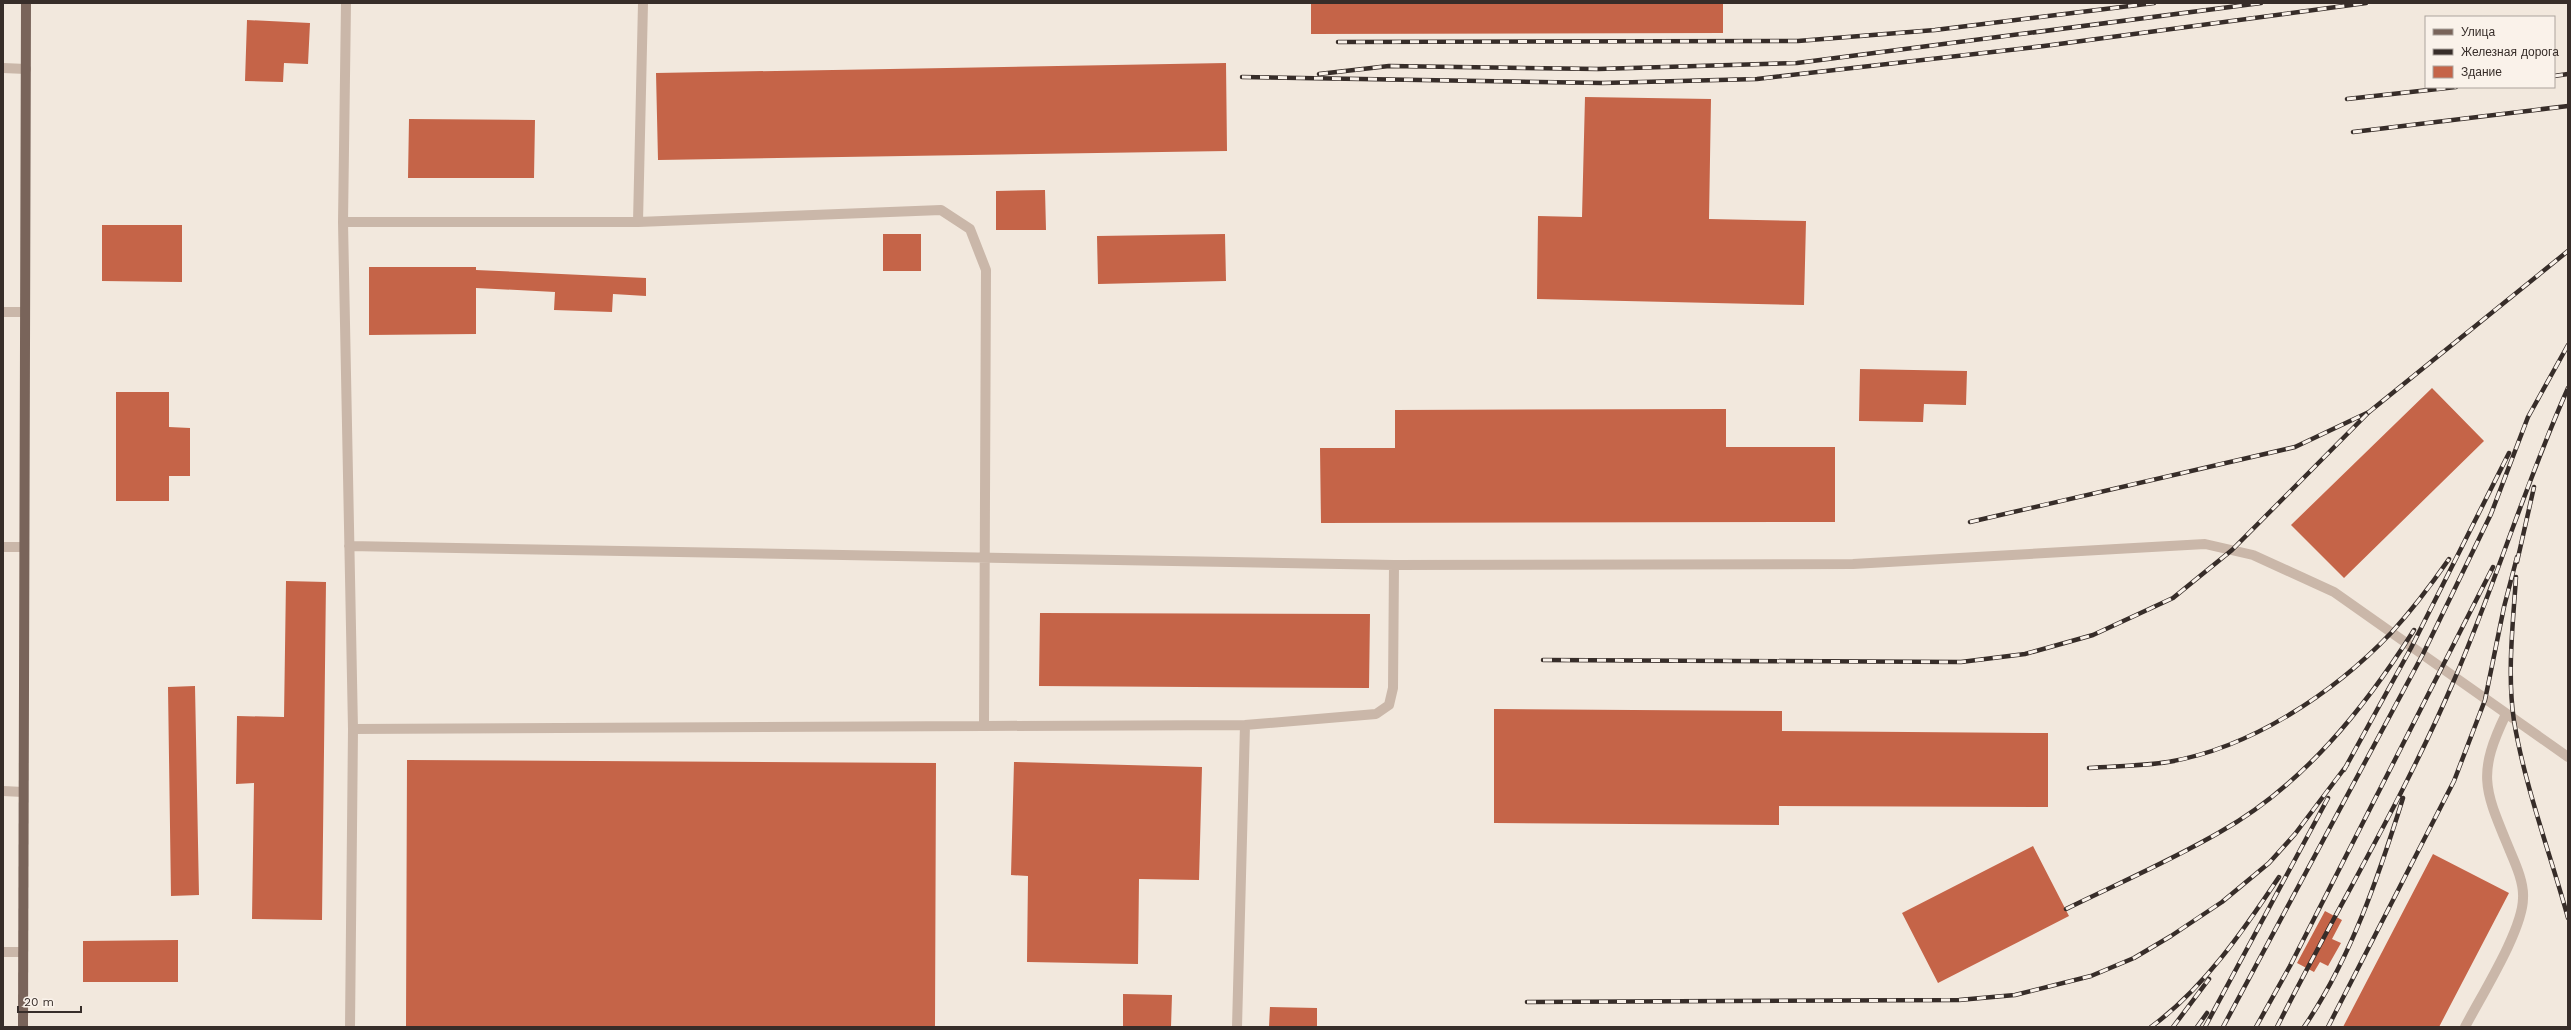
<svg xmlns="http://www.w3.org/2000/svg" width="2571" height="1030" font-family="'Work Sans',sans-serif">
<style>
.building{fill:#c56448}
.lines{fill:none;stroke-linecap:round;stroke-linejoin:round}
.minor{stroke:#cab7a9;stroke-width:10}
.major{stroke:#79645a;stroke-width:10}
.rail-casing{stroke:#372d29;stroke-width:4.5}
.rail{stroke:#faf2ea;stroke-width:3;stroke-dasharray:9;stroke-linecap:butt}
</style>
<rect width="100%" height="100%" fill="#f2e8dd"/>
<path class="building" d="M 1311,3 L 1723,3 L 1723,33 L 1311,34 Z
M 247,20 L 310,23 L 308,64 L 284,63 L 283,82 L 245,81 Z
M 1226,63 L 1227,151 L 658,160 L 656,73 Z
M 1585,97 L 1711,99 L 1709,219 L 1806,221 L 1804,305 L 1537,299 L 1538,216 L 1582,217 Z
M 409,119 L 535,120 L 534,178 L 408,178 Z
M 1045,190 L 1046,230 L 996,230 L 996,191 Z
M 102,225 L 182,225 L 182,282 L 102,281 Z
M 883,234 L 921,234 L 921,271 L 883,271 Z
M 1225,234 L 1226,281 L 1098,284 L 1097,236 Z
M 369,267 L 476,267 L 476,270 L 646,278 L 646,296 L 613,294 L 612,312 L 554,310 L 555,292 L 476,288 L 476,334 L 369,335 Z
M 1860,369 L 1967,371 L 1966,405 L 1924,404 L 1923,422 L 1859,421 Z
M 2432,388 L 2484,441 L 2344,578 L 2291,525 Z
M 116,392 L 169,392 L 169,427 L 190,428 L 190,476 L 169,476 L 169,501 L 116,501 Z
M 1726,409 L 1726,447 L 1835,447 L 1835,522 L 1321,523 L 1320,448 L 1395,448 L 1395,410 Z
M 286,581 L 326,582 L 322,920 L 252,919 L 254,783 L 236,784 L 237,716 L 284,717 Z
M 1040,613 L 1370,614 L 1369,688 L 1039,686 Z
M 195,686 L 199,895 L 171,896 L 168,687 Z
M 1494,709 L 1782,711 L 1782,731 L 2048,733 L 2048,807 L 1779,806 L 1779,825 L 1494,823 Z
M 407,760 L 936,763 L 935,1027 L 406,1027 Z
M 1014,762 L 1202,767 L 1199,880 L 1139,879 L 1138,964 L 1027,962 L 1028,876 L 1011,875 Z
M 2033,846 L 2069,916 L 1938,983 L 1902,913 Z
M 2433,854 L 2509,893 L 2439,1027 L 2343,1027 Z
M 2325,911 L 2342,920 L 2332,939 L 2341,943 L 2328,966 L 2320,962 L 2314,972 L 2297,963 Z
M 178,940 L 178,982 L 83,982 L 83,941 Z
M 1123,994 L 1172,995 L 1171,1027 L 1123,1027 Z
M 1270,1007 L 1317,1008 L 1317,1027 L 1269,1027 Z"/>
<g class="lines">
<path class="minor" d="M 346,3 L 343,222 L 353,729 L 350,1027
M 3,68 L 26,69
M 343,222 L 638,222 L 941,210 L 970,229 L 986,270 L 984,726 L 353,729
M 638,222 L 643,3
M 3,312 L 24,312
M 349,546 L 1394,565 L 1853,564 L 2205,544 L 2253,555 L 2334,592 L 2568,757
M 3,547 L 24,547
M 984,726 L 1245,725 L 1376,714 L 1389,705 L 1393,688 L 1394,565
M 3,791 L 23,792
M 3,952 L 23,952
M 1237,1027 L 1245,725
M 2465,1027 C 2481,996 2523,930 2523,898 C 2524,883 2516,865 2510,851 C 2485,790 2476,776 2506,714"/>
<path class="major" d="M 23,1027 L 26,3"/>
<g class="rail-casing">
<path id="rail" d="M 1338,42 L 1798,41 L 1935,30 L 2154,3
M 1319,74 L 1389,66 L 1598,69 L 1797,63 L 2261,3
M 2554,76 L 2568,74
M 1242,77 L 1603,83 L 1757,79 L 2044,46 L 2366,3
M 2347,99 L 2456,87
M 2353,132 L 2568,106
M 1970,522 L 2295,447 L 2369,412 L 2568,251
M 2517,562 L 2534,487
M 2516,577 C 2513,624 2507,674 2514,721 C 2525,787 2550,853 2568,918
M 1543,660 L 1961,662 L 2025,654 L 2093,635 L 2173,598 L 2232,550 L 2369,412
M 2089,768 C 2115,766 2142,766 2168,762 C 2251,748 2334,693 2391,633 C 2412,610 2431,585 2449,559
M 2344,770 L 2411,648 L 2509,453
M 2066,909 C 2117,884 2170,861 2220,832 C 2303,785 2364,709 2414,630
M 1527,1002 L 1959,1000 L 2015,995 L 2091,976 L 2134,958 L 2171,936 L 2222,902 L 2269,863 L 2295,834 L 2347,765
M 2151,1027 C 2204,988 2243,931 2279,877
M 2173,1027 L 2209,979
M 2197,1027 L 2207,1013
M 2205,1027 L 2328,798
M 2223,1027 L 2423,654 L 2491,514 L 2528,417 L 2568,345
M 2256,1027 L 2290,966 L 2493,567
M 2277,1027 C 2336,910 2404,798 2455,678 C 2496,582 2526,482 2568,388
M 2304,1027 C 2351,958 2378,878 2403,798
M 2328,1027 L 2454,781 L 2485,700 L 2504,607 L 2517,557"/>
</g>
<use href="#rail" class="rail"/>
</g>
<rect width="2571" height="1030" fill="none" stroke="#372d29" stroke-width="8"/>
<rect x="2425" y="16" width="130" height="72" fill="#faf2ea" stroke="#aca39d"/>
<rect x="2433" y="29" width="20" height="6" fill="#79645a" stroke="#aca39d"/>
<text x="2461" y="36" font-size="12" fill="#372d29">Улица</text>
<rect x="2433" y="49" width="20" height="6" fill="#372d29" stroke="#aca39d"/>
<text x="2461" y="56" font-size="12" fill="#372d29">Железная дорога</text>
<rect x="2433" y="66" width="20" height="12" fill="#c56448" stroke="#aca39d"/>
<text x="2461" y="76" font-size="12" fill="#372d29">Здание</text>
<path d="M18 1006v6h63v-6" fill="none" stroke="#372d29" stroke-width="2"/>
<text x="24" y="1006" font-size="12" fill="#372d29" stroke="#faf2ea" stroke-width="3" paint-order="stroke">20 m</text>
</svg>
